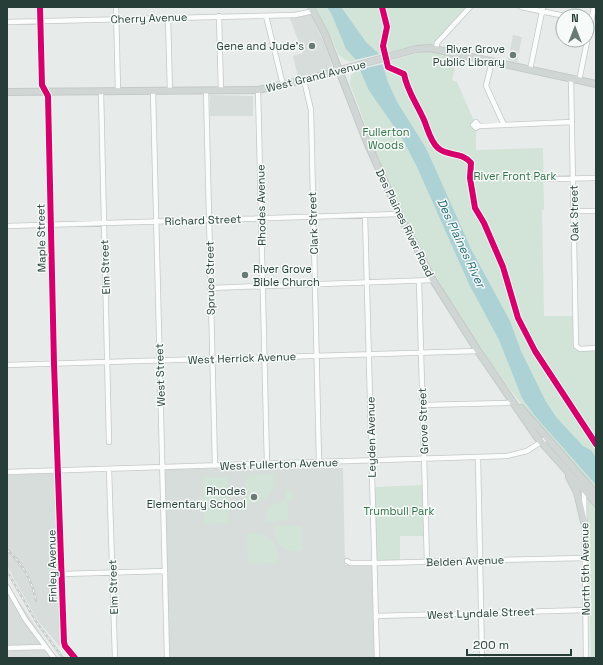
<svg xmlns="http://www.w3.org/2000/svg" width="603" height="665" font-family="'Space Grotesk',sans-serif">
<style>
.built{fill:#d6ddda}
.green{fill:#d2e3d7}
.water{fill:#acd2d6}
.pier{fill:#e7ecea}
.lines{fill:none;stroke-linecap:round;stroke-linejoin:round}
.minor-casing{stroke:#c4c9c7;stroke-width:6}
.major-casing{stroke:#c3cac8;stroke-width:8}
.minor{stroke:#fbfcfc;stroke-width:4.5}
.major{stroke:#d0d6d4;stroke-width:6}
.rail-casing{stroke:#c8cccb;stroke-width:2.5}
.rail{stroke:#f6faf8;stroke-width:1;stroke-dasharray:3;stroke-linecap:butt}
.cycleway-casing{stroke:#f6faf8;stroke-width:8}
.cycleway{stroke:#d6006c;stroke-width:6}
.poi-dot{fill:#6a7b76;stroke:#f6faf8;stroke-width:1.5}
.labels{text-anchor:middle;stroke-width:3;stroke-linejoin:round;paint-order:stroke}
.street-label{font-size:11px;fill:#263e37;stroke:#f6faf8}
.poi-label{font-size:11px;fill:#263e37;stroke:#f6faf8;text-anchor:end}
.park-label{font-size:11px;fill:#337249;stroke:#f6faf8}
.water-label{font-size:12px;font-style:italic;fill:#246c76;stroke:#f6faf8}
</style>
<rect width="100%" height="100%" fill="#e7ecea"/>
<path class="built" d="M 310,13 L 325,45 L 332,65 L 328,69 L 298,77 L 293,56 L 303,53 L 289,16 Z
M 513,35 L 522,37 L 517,62 L 508,60 Z
M 210,95 L 253,96 L 253,116 L 210,116 Z
M 343,468 L 345,565 L 373,564 L 377,658 L 169,658 L 165,469 Z
M 57,473 L 60,647 L 38,621 L 7,566 L 7,475 Z
M 7,579 L 10,588 L 57,658 L 7,658 Z"/>
<path class="green" d="M 316,7 L 466,7 L 433,44 L 406,48 L 351,62 L 345,60 L 339,55 Z
M 422,52 L 437,52 L 458,57 L 452,80 L 457,82 L 474,121 L 471,126 L 476,130 L 476,150 L 543,148 L 544,210 L 542,210 L 544,316 L 573,316 L 575,348 L 578,351 L 596,350 L 596,490 C 566,455 533,421 506,384 C 455,315 412,239 379,160 C 368,135 360,109 350,84 L 351,75 L 358,70 Z
M 275,474 C 274,496 267,502 246,504 L 245,479 L 250,475 Z
M 203,477 L 228,477 L 229,523 L 204,524 Z
M 424,485 L 425,536 L 400,536 L 400,561 L 378,561 L 376,558 L 374,487 Z
M 285,490 L 292,490 L 293,500 L 287,501 L 289,520 L 266,522 L 266,512 L 271,505 L 285,501 Z
M 587,496 L 596,507 L 596,658 L 591,658 Z
M 274,526 L 299,526 L 301,528 L 302,551 C 283,552 275,546 274,526 Z
M 246,533 C 267,533 280,540 277,563 L 252,564 L 248,560 Z"/>
<path class="water" d="M 327,7 L 341,7 L 366,42 L 379,54 L 388,82 L 397,102 L 426,148 L 472,251 L 510,321 L 521,351 L 545,400 L 556,417 L 583,446 L 591,450 L 596,458 L 596,485 L 535,416 L 522,398 L 499,340 L 469,284 L 417,167 L 402,138 L 368,89 L 356,60 L 346,49 L 331,13 Z"/>
<path class="pier" d="M 380,54 L 383,64 L 358,70 L 355,60 Z"/>
<g class="lines">
<g class="minor-casing">
<path id="minor" d="M 40,7 L 42,85 L 48,96 L 54,364 L 64,642 L 65,646 L 75,658
M 116,7 L 118,91
M 521,7 L 565,16
M 219,16 L 221,91
M 266,16 L 283,85
M 168,18 L 170,91
M 7,22 L 295,15 L 314,11
M 436,48 L 437,43 L 470,7
M 492,61 L 486,86 L 504,125
M 530,70 L 543,7
M 571,79 L 576,346 L 580,349 L 596,348
M 304,80 L 311,110 L 319,462
M 579,81 L 594,7
M 258,90 L 267,464
M 101,91 L 109,442
M 153,91 L 167,658
M 206,91 L 215,466
M 479,126 L 476,122 L 473,125 L 476,128 L 479,126 L 572,122
M 546,179 L 596,178
M 574,211 L 596,211
M 365,215 L 377,658
M 7,226 L 399,214
M 419,281 L 427,562
M 210,288 L 433,280
M 7,365 L 478,351
M 423,405 L 507,403 L 513,401
M 478,457 L 482,658
M 109,469 L 115,658
M 7,472 L 507,456 L 527,451 L 547,438
M 584,490 L 586,658
M 347,561 L 350,563 L 379,563 L 584,558
M 62,574 L 165,571
M 7,587 L 25,619 L 54,658
M 376,616 L 586,610
M 7,648 L 45,647"/>
</g>
<g class="major-casing">
<path id="major" d="M 311,7 L 325,34 L 366,140 L 399,214 L 433,280 L 478,351 L 536,436 L 596,503
M 7,92 L 258,90 L 304,80 L 416,49 L 430,48 L 596,84
M 521,408 L 596,494
M 569,477 L 577,492 L 584,522"/>
</g>
<use href="#minor" class="minor"/>
<use href="#major" class="major"/>
<g class="rail-casing">
<path id="rail" d="M 7,550 C 22,563 33,582 36,601
M 7,571 L 37,623 L 63,658"/>
</g>
<use href="#rail" class="rail"/>
<g class="cycleway-casing">
<path id="cycleway" d="M 40,7 L 42,85 L 48,96 L 54,364 L 64,642 L 65,646 L 75,658
M 382,7 L 387,27 L 383,46 L 388,67 L 404,74 C 407,91 417,104 424,120 C 428,129 430,141 438,148 C 448,157 461,151 471,163 L 470,178 L 475,208 L 484,223 L 503,267 L 518,318 L 535,351 L 596,444"/>
</g>
<use href="#cycleway" class="cycleway"/>
</g>
<g class="poi-dot">
<circle cx="312" cy="46" r="4"/>
<circle cx="513" cy="55" r="4"/>
<circle cx="245" cy="275" r="4"/>
<circle cx="254" cy="497" r="4"/>
</g>
<g class="labels">
<g class="street-label">
<text transform="translate(149 18) rotate(-2)" y="4">Cherry Avenue</text>
<text transform="translate(316 76) rotate(-14)" y="4">West Grand Avenue</text>
<text transform="translate(261 205) rotate(-91)" y="4">Rhodes Avenue</text>
<text transform="translate(574 213) rotate(-91)" y="4">Oak Street</text>
<text transform="translate(203 220) rotate(-2)" y="4">Richard Street</text>
<text transform="translate(313 223) rotate(-92)" y="4">Clark Street</text>
<text transform="translate(405 223) rotate(64)" y="4">Des Plaines River Road</text>
<text transform="translate(41 238) rotate(-91)" y="4">Maple Street</text>
<text transform="translate(105 267) rotate(-92)" y="4">Elm Street</text>
<text transform="translate(210 278) rotate(-91)" y="4">Spruce Street</text>
<text transform="translate(242 358) rotate(-2)" y="4">West Herrick Avenue</text>
<text transform="translate(160 375) rotate(-92)" y="4">West Street</text>
<text transform="translate(423 421) rotate(-92)" y="4">Grove Street</text>
<text transform="translate(371 437) rotate(-91)" y="4">Leyden Avenue</text>
<text transform="translate(279 464) rotate(-2)" y="4">West Fullerton Avenue</text>
<text transform="translate(465 561) rotate(-2)" y="4">Belden Avenue</text>
<text transform="translate(52 566) rotate(-91)" y="4">Finley Avenue</text>
<text transform="translate(585 569) rotate(-91)" y="4">North 5th Avenue</text>
<text transform="translate(113 587) rotate(-92)" y="4">Elm Street</text>
<text transform="translate(481 613) rotate(-2)" y="4">West Lyndale Street</text>
</g>
<g class="poi-label">
<text x="304" y="50">Gene and Jude's</text>
<text x="505" y="53">River Grove<tspan x="505" dy="13">Public Library</tspan></text>
<text x="253" y="273" text-anchor="start">River Grove<tspan x="253" dy="13">Bible Church</tspan></text>
<text x="246" y="495">Rhodes<tspan x="246" dy="13">Elementary School</tspan></text>
</g>
<g class="park-label">
<text x="386" y="136">Fullerton<tspan x="386" dy="13">Woods</tspan></text>
<text x="515" y="180">River Front Park</text>
<text x="399" y="515">Trumbull Park</text>
</g>
<g class="water-label">
<text transform="translate(461 243) rotate(65)" y="4">Des Plaines River</text>
</g>
</g>
<rect width="603" height="665" fill="none" stroke="#263e37" stroke-width="16"/>
<g transform="translate(575 28)"><circle r="19" fill="#f6faf8" stroke="#a3afab"/>
<path d="M0-3L7 15L0 10L-7 15Z" fill="#6a7b76"/>
<text y="-6" font-size="11" font-weight="bold" text-anchor="middle" fill="#263e37">N</text>
</g>
<path d="M467 649v6h104v-6" fill="none" stroke="#263e37" stroke-width="2"/>
<text x="473" y="649" font-size="12" fill="#263e37" stroke="#f6faf8" stroke-width="3" paint-order="stroke">200 m</text>
</svg>
